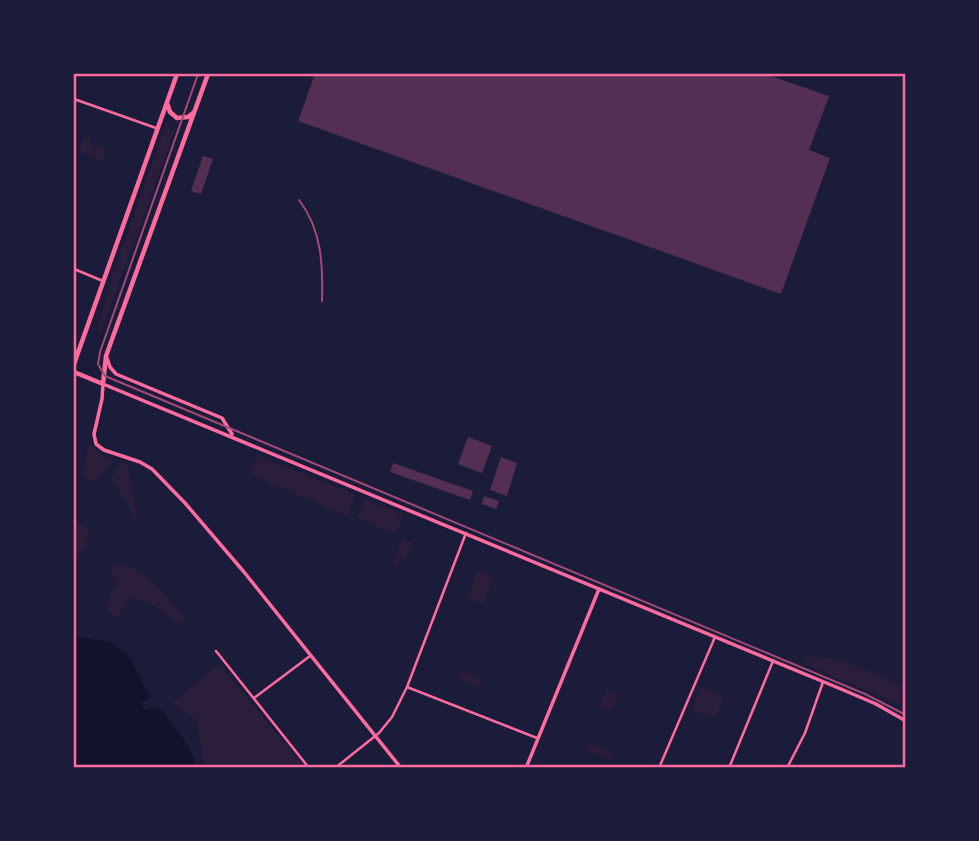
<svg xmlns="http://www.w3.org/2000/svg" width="979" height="841" font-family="'PT Sans Narrow',sans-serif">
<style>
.green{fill:#2a1e3b}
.water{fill:#12122b}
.building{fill:#542f53}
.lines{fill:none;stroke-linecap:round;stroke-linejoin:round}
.minor{stroke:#ff6b9d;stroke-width:2.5}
.tertiary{stroke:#ff6b9d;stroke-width:3.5}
.secondary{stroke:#ff6b9d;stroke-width:3.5}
.primary{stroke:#ff6b9d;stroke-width:4.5}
.tram{stroke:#a44b75;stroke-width:2}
.rail{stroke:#a44b75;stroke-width:2}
.neatline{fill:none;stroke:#ff6b9d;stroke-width:2.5}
</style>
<rect width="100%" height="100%" fill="#1b1b3a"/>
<path class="green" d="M 169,117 L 169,133 L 176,127 L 101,332 L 98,331 L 98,327 L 111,280 Z
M 83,137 L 90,139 L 90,143 L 106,149 L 102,161 L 80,152 Z
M 88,445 L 92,445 L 99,454 L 113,460 L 101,475 L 93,482 L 86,478 L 82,473 Z
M 257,455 L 356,495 L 347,516 L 250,474 Z
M 121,462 L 128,465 L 138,525 L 135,522 L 128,504 L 111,479 Z
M 365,499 L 404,515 L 395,534 L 357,518 Z
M 74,518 L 89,532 L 87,547 L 78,555 L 74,552 Z
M 403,538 L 413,543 L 403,565 L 401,564 L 403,560 L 400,559 L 396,566 L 392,564 Z
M 114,564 C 144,564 167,598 185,618 L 179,624 L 155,606 L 129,597 L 117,619 L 107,610 L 108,598 L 117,583 L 109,568 Z
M 478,570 L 494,577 L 483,604 L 467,598 Z
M 809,656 L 844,660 L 905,687 L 905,707 L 804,664 L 805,658 Z
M 219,664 L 305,767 L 205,767 L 196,720 L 172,703 Z
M 463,671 L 482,679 L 479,687 L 459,680 Z
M 701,687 L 724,696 L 716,716 L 712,718 L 695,711 L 693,706 Z
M 607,689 L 619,694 L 611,712 L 599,707 Z
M 588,743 L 614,754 L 611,760 L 585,749 Z"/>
<path class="water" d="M 74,636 L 111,642 L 130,658 L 150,697 L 141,703 L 145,711 L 158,706 C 170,720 194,749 196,767 L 74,767 Z"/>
<path class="building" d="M 315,74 L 765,74 L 829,96 L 809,150 L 830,158 L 781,294 L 298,121 Z
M 203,156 L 213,159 L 201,194 L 191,191 Z
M 468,437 L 492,446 L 482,473 L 458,464 Z
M 501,457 L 517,463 L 507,496 L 490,490 Z
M 393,463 L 473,491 L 470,500 L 390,472 Z
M 484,496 L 499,501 L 496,509 L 482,504 Z"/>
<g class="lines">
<path class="minor" d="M 74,99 L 156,128
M 74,269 L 103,281
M 216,651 L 309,768
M 407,687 L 537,738
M 254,698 L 310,656
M 335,768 L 379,733 L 392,717 L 407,687 L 466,533
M 659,768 L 715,637
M 729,768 L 773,661
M 787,768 L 805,733 L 823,682"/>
<path class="tertiary" d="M 103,384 L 102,399 L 94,434 L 96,444 L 104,450 L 140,462 L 152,469 L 185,503 L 244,572 L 401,768
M 526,768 L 599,589"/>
<path class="secondary" d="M 107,358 L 110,367 L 116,374 L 222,418 L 232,434
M 103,384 L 841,689 L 876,704 L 906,721"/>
<path class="primary" d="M 167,103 L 170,112 L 177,118 L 188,117 L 193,113
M 74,364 L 177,74
M 74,372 L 103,384 L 106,356 L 208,74"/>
<path class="tram" d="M 198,74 L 100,352 L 98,364 L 105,376 L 865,694 L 906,715"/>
<path class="rail" d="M 299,200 C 322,230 323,265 322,301"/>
</g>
<rect width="979" height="841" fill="none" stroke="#1b1b3a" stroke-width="150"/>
<rect x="75" y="75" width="829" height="691" class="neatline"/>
</svg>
